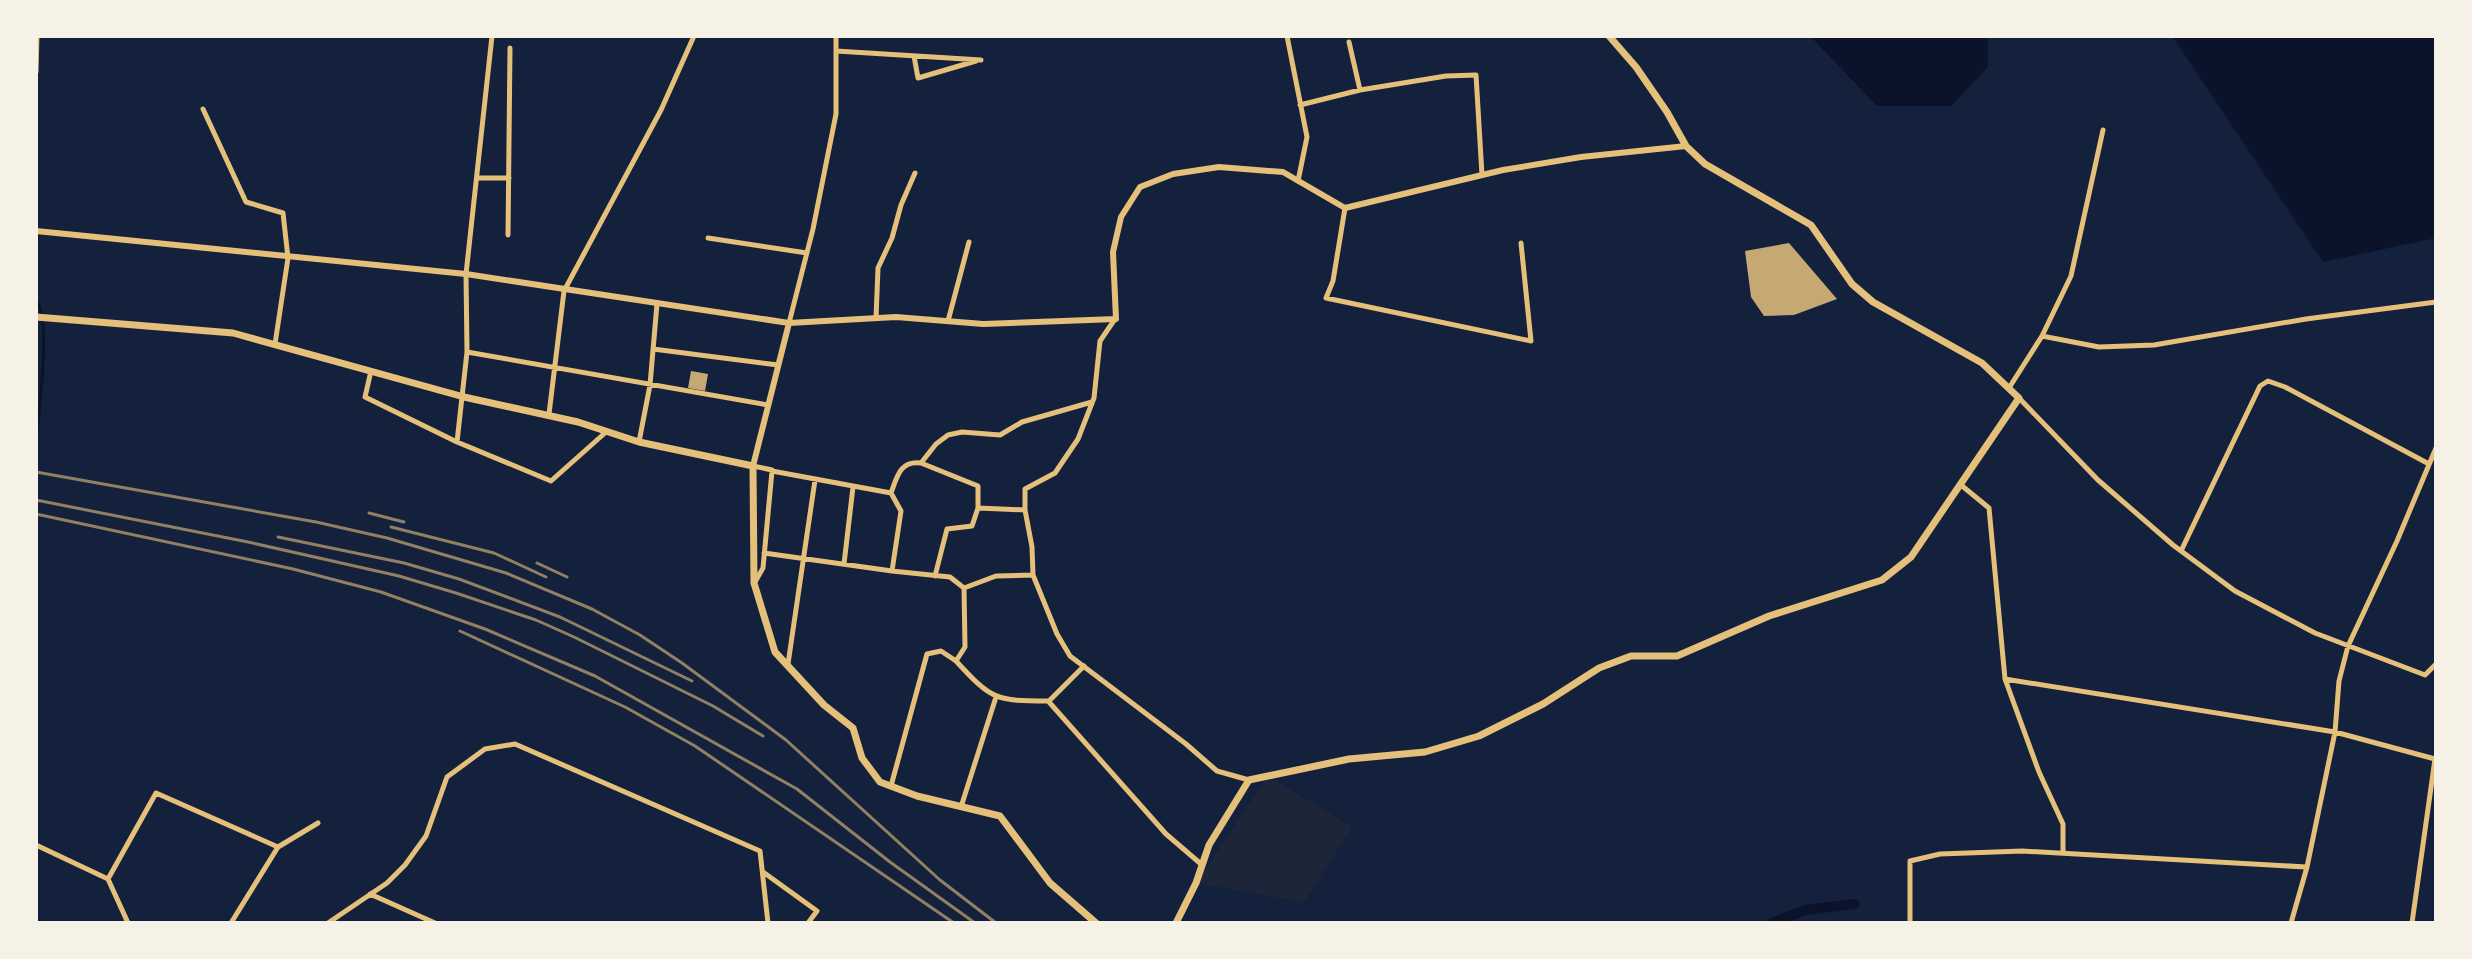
<svg xmlns="http://www.w3.org/2000/svg" width="2472" height="959" font-family="'IBM Plex Serif',serif">
<style>
.green{fill:#1d2539}
.water{fill:#0b132b}
.lines{fill:none;stroke-linecap:round;stroke-linejoin:round}
.stream{stroke:#0b132b;stroke-width:3}
.canal{stroke:#0b132b;stroke-width:10}
.building{fill:#c6a872}
.minor{stroke:#e5c07b;stroke-width:5}
.tertiary{stroke:#e5c07b;stroke-width:6}
.secondary{stroke:#e5c07b;stroke-width:7}
.rail{stroke:#918062;stroke-width:3}
</style>
<rect width="100%" height="100%" fill="#14213d"/>
<path class="green" d="M 1268,776 L 1352,827 L 1304,902 L 1196,883 Z"/>
<path class="water" d="M 1810,36 L 1988,36 L 1988,67 L 1951,106 L 1877,106 Z
M 2172,36 L 2436,36 L 2436,238 L 2323,262 Z"/>
<g class="lines">
<path class="stream" d="M 36,300 C 52,318 38,417 36,444"/>
<path class="canal" d="M 1772,923 L 1805,910 L 1855,904"/>
</g>
<path class="building" d="M 1789,243 L 1837,299 L 1794,315 L 1764,316 L 1751,297 L 1745,251 Z
M 691,371 L 708,374 L 705,391 L 688,388 Z"/>
<g class="lines">
<path class="minor" d="M 1287,36 L 1307,137 L 1298,181
M 1349,42 L 1360,90
M 836,51 L 981,60
M 914,56 L 918,78 L 976,61
M 36,72 L 37,36
M 1300,105 L 1360,90 L 1446,76 L 1476,75 L 1482,175
M 203,109 L 246,202 L 283,213 L 288,258 L 275,344
M 477,178 L 509,178
M 1345,208 L 1333,281 L 1326,298 L 1531,341 L 1521,243
M 508,235 L 510,48
M 708,238 L 807,253
M 876,318 L 878,268 L 892,238 L 901,205 L 915,173
M 1115,319 L 1100,341 L 1094,398 L 1078,439 L 1055,473 L 1025,489 L 1025,510 L 1032,547 L 1033,575 L 1057,634 L 1070,656 L 1186,744 L 1217,771 L 1249,780
M 948,321 L 969,242
M 789,323 L 813,229 L 836,114 L 836,36
M 2042,336 L 2071,276 L 2103,130
M 653,349 L 778,365
M 467,352 L 768,405
M 371,371 L 365,397 L 457,442 L 551,481 L 606,432
M 2009,388 L 2042,336 L 2099,347 L 2154,345 L 2306,319 L 2436,302
M 2019,398 L 2098,480 L 2173,545 L 2235,591 L 2315,633 L 2425,675 L 2436,664
M 549,414 L 564,291 L 661,110 L 694,36
M 457,442 L 467,352 L 466,274 L 492,36
M 639,442 L 650,385 L 657,304
M 921,463 L 978,486 L 978,508 L 1025,510
M 753,466 L 772,470
M 1961,485 L 1989,508 L 2005,679 L 2335,732 L 2435,759 L 2412,923
M 2181,551 L 2260,386 L 2268,381 L 2285,387 L 2429,464
M 764,553 L 892,571 L 901,511 L 891,493
M 844,564 L 853,487
M 892,571 L 950,577 L 964,588
M 1033,575 L 996,576 L 964,588 L 965,647 L 956,661 C 992,700 995,701 1049,701 L 1084,666
M 935,576 L 947,529 L 972,526 L 978,508
M 755,582 L 763,568 L 772,471 L 891,493 C 897,477 900,460 921,463 L 936,444 L 948,435 L 962,432 L 1000,435 L 1022,422 L 1092,402
M 788,664 L 815,480
M 2005,679 L 2039,772 L 2063,824 L 2063,853
M 1049,702 L 1166,834 L 1201,864
M 891,786 L 927,654 L 941,651 L 956,661
M 961,807 L 996,697
M 36,845 L 108,879 L 128,923
M 763,872 L 817,911 L 808,923
M 108,879 L 156,793 L 278,847
M 370,894 L 435,923
M 231,923 L 278,847 L 318,823
M 328,923 L 387,883 L 405,865 L 426,836 L 447,777 L 485,749 L 515,744 L 760,851 L 768,923
M 1910,923 L 1910,861 L 1940,854 L 2022,851 L 2306,867
M 2291,923 L 2307,867 L 2335,732 L 2339,681 L 2348,646 L 2397,541 L 2436,448"/>
<path class="tertiary" d="M 36,231 L 466,274 L 789,323 L 896,317 L 983,324 L 1116,319 L 1113,252 L 1121,217 L 1140,187 L 1173,174 L 1219,167 L 1283,172 L 1345,208 L 1503,170 L 1581,157 L 1686,146
M 753,466 L 789,323"/>
<path class="secondary" d="M 36,317 L 233,333 L 464,397 L 578,422 L 639,442 L 753,466 L 754,583 L 775,652 L 824,705 L 853,728 L 862,758 L 880,782 L 917,796 L 1000,816 L 1050,883 L 1096,923
M 1176,923 L 1196,883 L 1209,845 L 1249,780 L 1349,759 L 1425,752 L 1479,736 L 1543,704 L 1599,668 L 1631,656 L 1677,656 L 1769,616 L 1882,580 L 1911,557 L 2019,398 L 1982,363 L 1873,302 L 1852,284 L 1811,225 L 1705,164 L 1686,146 L 1667,112 L 1636,67 L 1609,36"/>
<path class="rail" d="M 36,472 L 316,522 L 387,538 L 506,573 L 592,609 L 640,635 L 682,663 L 786,740 L 940,880 L 996,923
M 36,500 L 248,542 L 399,576 L 456,593 L 536,620 L 574,637 L 713,706 L 763,736
M 369,513 L 404,522
M 36,514 L 293,569 L 381,592 L 485,629 L 595,676 L 797,789 L 890,862 L 975,923
M 391,527 L 494,553 L 546,577
M 278,537 L 404,563 L 459,579 L 560,617 L 692,681
M 537,563 L 567,577
M 460,631 L 625,707 L 695,746 L 954,923"/>
</g>
<rect width="2472" height="959" fill="none" stroke="#f6f1e7" stroke-width="76"/>
</svg>
